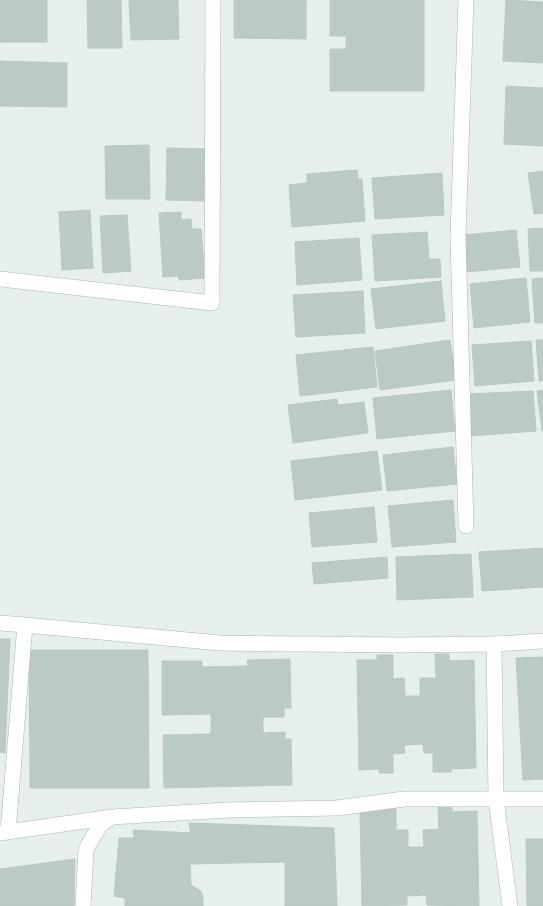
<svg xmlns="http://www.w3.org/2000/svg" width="543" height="906" font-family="'Fira Sans Condensed',sans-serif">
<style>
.building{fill:#bbcac4;stroke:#b8c9c2}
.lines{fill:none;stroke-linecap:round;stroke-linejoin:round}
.street-casing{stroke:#a8b8b2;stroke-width:16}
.street{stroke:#fff;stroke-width:15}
</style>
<rect width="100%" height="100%" fill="#e6efeb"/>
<path class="building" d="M 0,0 L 47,0 L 47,42 L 0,42 Z
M 87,0 L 121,0 L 122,48 L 88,48 Z
M 129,0 L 178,0 L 179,39 L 131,40 Z
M 234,0 L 306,0 L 306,39 L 234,38 Z
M 330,0 L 424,0 L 424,91 L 330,91 L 330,49 L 346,49 L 346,36 L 330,36 Z
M 506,0 L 543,2 L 543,63 L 503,61 Z
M 0,61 L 67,63 L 67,107 L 0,106 Z
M 506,86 L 543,88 L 543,146 L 504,144 Z
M 149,145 L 150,199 L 106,199 L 105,146 Z
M 167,148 L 210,149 L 209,201 L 166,200 Z
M 357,170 L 358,179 L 362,179 L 365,221 L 292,227 L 289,185 L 307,183 L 307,174 Z
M 543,171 L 543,213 L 534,214 L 528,173 Z
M 442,173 L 444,215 L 375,219 L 372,178 Z
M 90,210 L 93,268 L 62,270 L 59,212 Z
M 181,212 L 181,220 L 191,219 L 192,229 L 201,229 L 205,278 L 179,280 L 178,276 L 163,277 L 159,213 Z
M 127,215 L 131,271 L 103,273 L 100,216 Z
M 543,228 L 543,271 L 530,271 L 528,229 Z
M 516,230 L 520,267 L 466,272 L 463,235 Z
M 427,232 L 429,259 L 440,259 L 441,277 L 375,281 L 372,235 Z
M 359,238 L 362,280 L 297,285 L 295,242 Z
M 526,278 L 530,322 L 474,328 L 470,284 Z
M 543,278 L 543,323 L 535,323 L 532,279 Z
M 441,281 L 445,321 L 376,329 L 371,289 Z
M 363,291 L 365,333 L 296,337 L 293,295 Z
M 450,340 L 456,380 L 380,390 L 375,351 Z
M 536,340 L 543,340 L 543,381 L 539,381 Z
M 531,341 L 534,381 L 475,386 L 472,345 Z
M 373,347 L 377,387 L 300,396 L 296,355 Z
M 451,390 L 455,431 L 377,439 L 373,398 Z
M 543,390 L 543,430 L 542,430 L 537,391 Z
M 533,391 L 536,431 L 471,436 L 468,394 Z
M 337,399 L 338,405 L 364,402 L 368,433 L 293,443 L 288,405 Z
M 453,447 L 457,484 L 387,491 L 383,455 Z
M 377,451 L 382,490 L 295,500 L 291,461 Z
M 453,500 L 456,542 L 392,547 L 388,506 Z
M 374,507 L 377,542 L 312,547 L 309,513 Z
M 543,548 L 543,587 L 482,591 L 479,552 Z
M 471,554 L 473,597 L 397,600 L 396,557 Z
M 387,557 L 388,578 L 314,584 L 312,563 Z
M 0,639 L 10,639 L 5,753 L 0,752 Z
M 29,650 L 148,650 L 149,788 L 30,788 Z
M 435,654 L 449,654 L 449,661 L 474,660 L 476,768 L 451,769 L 451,772 L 433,772 L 433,753 L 424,753 L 423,744 L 404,745 L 405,753 L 393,754 L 393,773 L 379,773 L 379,769 L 359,770 L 357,660 L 377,660 L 377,655 L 393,655 L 393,679 L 404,678 L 405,696 L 420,696 L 420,678 L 436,678 Z
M 543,657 L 543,779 L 523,780 L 516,658 Z
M 290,659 L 291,708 L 284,708 L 284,717 L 263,717 L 263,733 L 285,732 L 285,739 L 291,739 L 292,785 L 164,788 L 163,735 L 211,734 L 211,714 L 162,715 L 162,661 L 202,661 L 202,667 L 248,666 L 247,660 Z
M 438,805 L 452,805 L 452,812 L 477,811 L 479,906 L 427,905 L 426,895 L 407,896 L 407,905 L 362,906 L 360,812 L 380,811 L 380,806 L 396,806 L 396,830 L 408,830 L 408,847 L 424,847 L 423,830 L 439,829 Z
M 189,823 L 334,828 L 337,906 L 285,906 L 285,862 L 190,864 L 191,885 L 201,891 L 203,896 L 203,906 L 125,906 L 125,898 L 114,896 L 119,838 L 134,838 L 133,830 L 191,833 Z
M 526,839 L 543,839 L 543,906 L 527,906 Z
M 75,859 L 74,906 L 0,906 L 0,869 Z"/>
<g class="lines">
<g class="street-casing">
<path id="street" d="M 466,0 L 458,236 L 466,526
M 0,279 L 212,303 L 213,0
M 0,623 L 25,625
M 494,644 L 496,799 L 510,906
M 8,832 L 25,625 L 220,643 L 401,645 L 494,644 L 543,641
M 0,833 L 112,817
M 83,906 L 86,849 L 100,825 L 112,817 L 228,810 L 337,808 L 404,799 L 543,799"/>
</g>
<use href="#street" class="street"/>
</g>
</svg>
